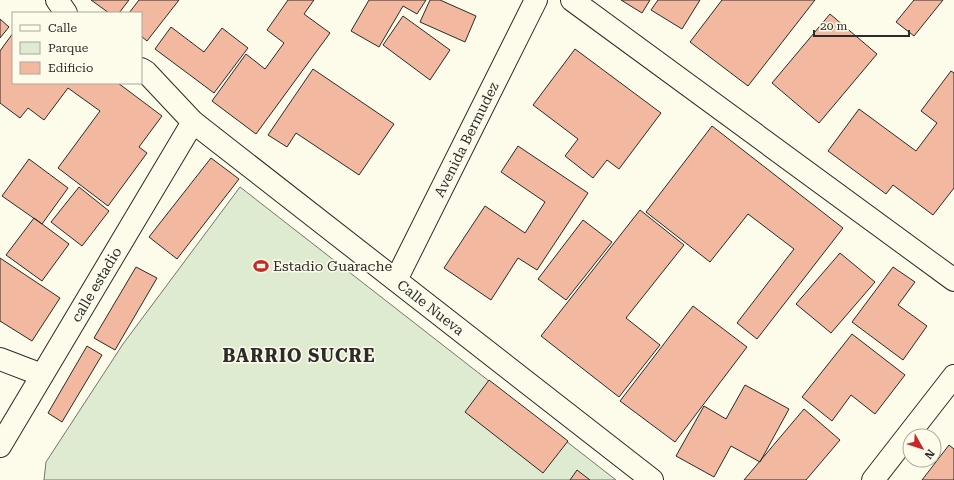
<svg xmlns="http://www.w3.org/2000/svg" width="954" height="480" font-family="'Roboto Serif',serif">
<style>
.green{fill:#deebd1;stroke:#74746e}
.building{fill:#f2b8a0;stroke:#2b2b2b}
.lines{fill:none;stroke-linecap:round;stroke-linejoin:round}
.minor-casing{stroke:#2b2b2b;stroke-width:24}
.minor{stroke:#fdfbea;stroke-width:22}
.labels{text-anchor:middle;stroke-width:3;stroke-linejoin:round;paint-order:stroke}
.street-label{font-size:14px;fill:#2b2b2b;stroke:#fdfbea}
.poi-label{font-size:14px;fill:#2b2b2b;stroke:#fdfbea;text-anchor:start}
.district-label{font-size:18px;font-weight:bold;letter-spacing:1px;fill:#2b2b2b;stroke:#fdfbea}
</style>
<rect width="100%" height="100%" fill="#fdfbea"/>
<path class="green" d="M 240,187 L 616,480 L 44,480 L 46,462 L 123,344 Z"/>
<path class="building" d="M 91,0 L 129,0 L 119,13 L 109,13 Z
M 139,0 L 179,0 L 147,41 L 141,36 L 141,13 L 129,13 Z
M 288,0 L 314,0 L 304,14 L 330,33 L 256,134 L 212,101 L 246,54 L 265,69 L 284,43 L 267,30 Z
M 369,0 L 426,0 L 417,14 L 403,6 L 379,47 L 351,31 Z
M 430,0 L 440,0 L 476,16 L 465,42 L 420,22 Z
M 621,0 L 650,0 L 642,13 Z
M 658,0 L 700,0 L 682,29 L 651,10 Z
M 722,0 L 815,0 L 748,86 L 690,42 Z
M 914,0 L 943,0 L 914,36 L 896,22 Z
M 830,14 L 877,54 L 819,123 L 772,83 Z
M 403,16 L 450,50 L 430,80 L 383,45 Z
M 0,19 L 9,27 L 0,38 Z
M 171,27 L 204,52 L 222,28 L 248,48 L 214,93 L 155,49 Z
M 13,33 L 13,83 L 118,83 L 162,116 L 139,147 L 147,153 L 108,206 L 58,168 L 100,111 L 68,88 L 44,120 L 28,108 L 20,118 L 0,103 L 0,51 Z
M 575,49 L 661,113 L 619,169 L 607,160 L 593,178 L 565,156 L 578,139 L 533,105 Z
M 313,69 L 394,124 L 359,175 L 296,133 L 287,147 L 268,135 Z
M 951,71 L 954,73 L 954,188 L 933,215 L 893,185 L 886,194 L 828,151 L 859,109 L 916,151 L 937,123 L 921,111 Z
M 712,126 L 843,228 L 757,339 L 737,323 L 794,249 L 748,214 L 710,262 L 646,212 Z
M 518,146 L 588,193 L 537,270 L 518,258 L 491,300 L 444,268 L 485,206 L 525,233 L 545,202 L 501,172 Z
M 211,158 L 239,179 L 177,259 L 149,237 Z
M 29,159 L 68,188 L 42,224 L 2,196 Z
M 79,187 L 109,211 L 82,246 L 51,222 Z
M 640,210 L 684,245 L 626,318 L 660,345 L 619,397 L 541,336 Z
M 34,218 L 69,244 L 42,281 L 6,255 Z
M 583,220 L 612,242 L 566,300 L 538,279 Z
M 840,253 L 875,282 L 831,333 L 796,304 Z
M 0,258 L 60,298 L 32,341 L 0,321 Z
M 136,267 L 157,278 L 115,350 L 94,338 Z
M 893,267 L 915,282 L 898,305 L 927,326 L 903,360 L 852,322 Z
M 693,306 L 747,347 L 675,442 L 620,401 Z
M 852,334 L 905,375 L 875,414 L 851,395 L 832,421 L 802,397 Z
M 87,346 L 102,355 L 62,422 L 48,413 Z
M 489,380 L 568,441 L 543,473 L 465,412 Z
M 745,385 L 789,409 L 760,462 L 731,446 L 714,477 L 676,456 L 704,406 L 726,419 Z
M 804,409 L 840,440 L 806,480 L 744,480 Z
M 949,445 L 954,449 L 954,480 L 922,480 Z
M 577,470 L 590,480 L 570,480 Z"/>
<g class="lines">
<g class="minor-casing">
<g id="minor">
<path d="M 57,0 L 66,13"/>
<path d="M 572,0 L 954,280"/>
<path id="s1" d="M 141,69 L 146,72 L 193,122 L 652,480"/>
<path id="s2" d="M 396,280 L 536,0"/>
<path d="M 0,359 L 42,375"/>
<path id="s3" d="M 0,446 L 193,122"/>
<path d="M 873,480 L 954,376"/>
</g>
</g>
<use href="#minor" class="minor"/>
</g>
<defs>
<g id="stadium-bare" transform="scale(1.2)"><path d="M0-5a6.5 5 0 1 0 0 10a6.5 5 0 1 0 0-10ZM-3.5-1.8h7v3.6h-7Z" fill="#c62828" stroke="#fdfbea" stroke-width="2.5" paint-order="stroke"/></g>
</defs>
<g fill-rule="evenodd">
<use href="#stadium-bare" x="261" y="266"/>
</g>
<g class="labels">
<g class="street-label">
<text dy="5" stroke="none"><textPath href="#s2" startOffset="157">Avenida Bermudez</textPath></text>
<text dy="5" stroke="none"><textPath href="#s3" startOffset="188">calle estadio</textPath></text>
<text dy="5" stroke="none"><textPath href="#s1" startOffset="376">Calle Nueva</textPath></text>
</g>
<g class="poi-label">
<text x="273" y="271">Estadio Guarache</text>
</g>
<g class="district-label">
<text x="299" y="362">BARRIO SUCRE</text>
</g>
</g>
<rect x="12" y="12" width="130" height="72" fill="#fdfbea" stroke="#a9a89e"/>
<rect x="20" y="25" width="20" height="6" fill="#fdfbea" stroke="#a9a89e"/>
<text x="48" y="32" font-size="12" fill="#2b2b2b">Calle</text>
<rect x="20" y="42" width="20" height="12" fill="#deebd1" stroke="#a9a89e"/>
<text x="48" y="52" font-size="12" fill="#2b2b2b">Parque</text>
<rect x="20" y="62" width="20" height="12" fill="#f2b8a0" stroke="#a9a89e"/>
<text x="48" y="72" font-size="12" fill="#2b2b2b">Edificio</text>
<g transform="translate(922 448) rotate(129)"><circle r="19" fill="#fdfbea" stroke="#a9a89e"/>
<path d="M0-3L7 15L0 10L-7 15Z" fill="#c62828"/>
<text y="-6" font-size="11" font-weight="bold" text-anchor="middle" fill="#2b2b2b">N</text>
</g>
<path d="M814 30v6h95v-6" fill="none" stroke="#2b2b2b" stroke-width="2"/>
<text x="820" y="30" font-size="12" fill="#2b2b2b" stroke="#fdfbea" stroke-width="3" paint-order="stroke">20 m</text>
</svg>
